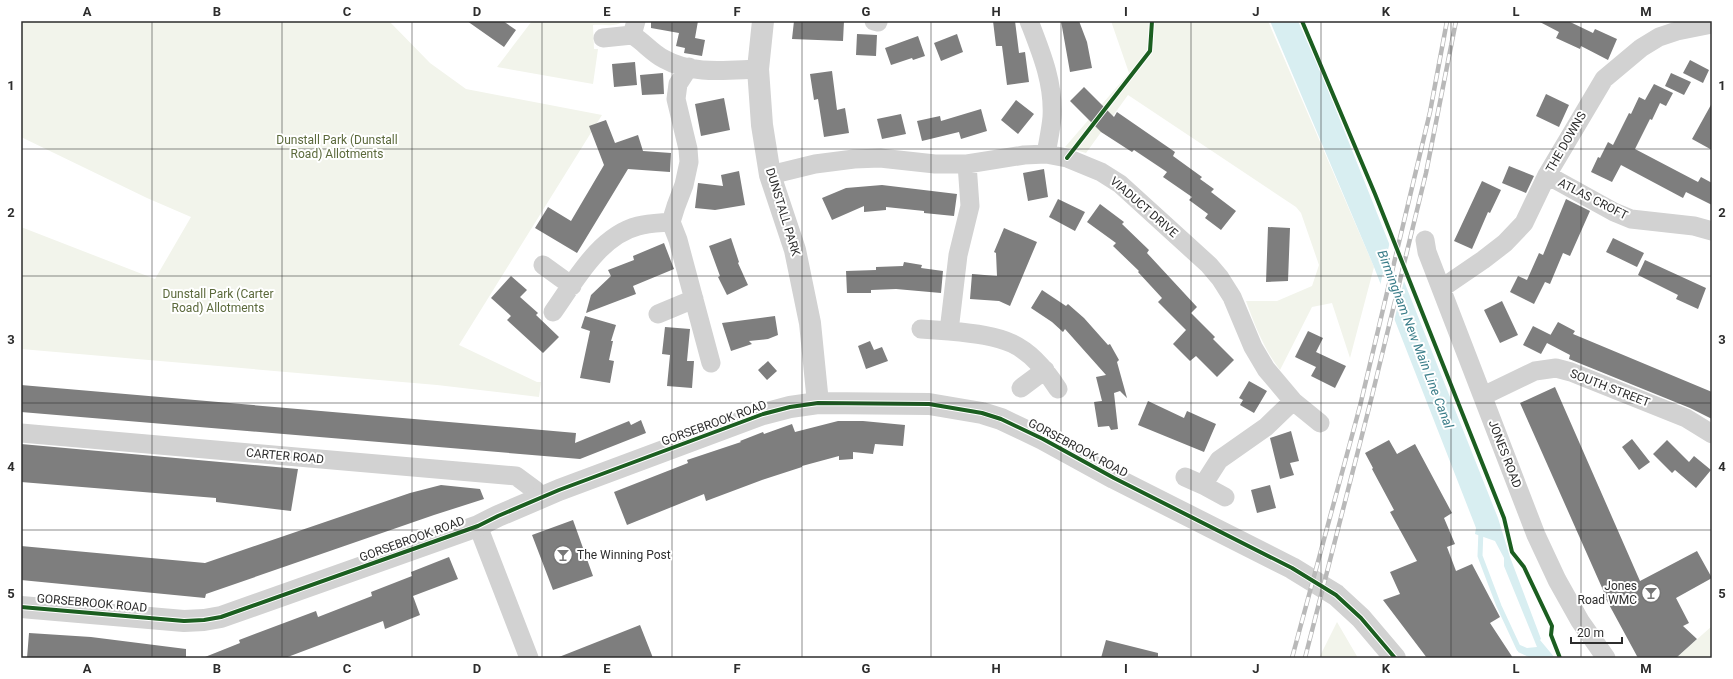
<svg xmlns="http://www.w3.org/2000/svg" width="1733" height="679" font-family="Roboto,sans-serif">
<style>
.green{fill:#f2f4eb}
.water{fill:#d8eef1}
.pier{fill:#fff}
.lines{fill:none;stroke-linecap:round;stroke-linejoin:round}
.stream{stroke:#d8eef1;stroke-width:5}
.building{fill:#7e7e7e}
.minor{stroke:#d2d2d2;stroke-width:19}
.tertiary{stroke:#d2d2d2;stroke-width:22}
.rail-casing{stroke:#b9b9b9;stroke-width:4.5}
.rail{stroke:#fff;stroke-width:3;stroke-dasharray:9;stroke-linecap:butt}
.cycleway-casing{stroke:#fff;stroke-width:6}
.cycleway{stroke:#1b5e20;stroke-width:4}
.grid{fill:none;stroke:#2d2d2d;stroke-width:1;stroke-opacity:0.55}
.labels{text-anchor:middle;stroke-width:4;stroke-linejoin:round;paint-order:stroke}
.park-label{font-size:12px;fill:#5b693b;stroke:#fff}
.street-label{font-size:12px;fill:#2d2d2d;stroke:#fff}
.poi-label{font-size:12px;fill:#2d2d2d;stroke:#fff;text-anchor:start}
.water-label{font-size:13px;font-style:italic;fill:#3a7d89;stroke:#fff}
.neatline{fill:none;stroke:#2d2d2d;stroke-width:1.5}
.grid-label{font-size:13px;text-anchor:middle;font-weight:bold;fill:#2d2d2d}
</style>
<rect width="100%" height="100%" fill="#fff"/>
<path class="green" d="M 21,21 L 389,21 L 430,63 L 466,89 L 602,115 L 459,345 L 537,382 L 541,382 L 539,397 L 437,385 L 21,349 L 21,227 L 155,279 L 191,217 L 147,198 L 21,137 Z
M 532,21 L 623,21 C 616,28 602,24 593,25 L 594,49 L 598,49 L 593,84 L 497,67 Z
M 1111,21 L 1268,21 L 1374,267 L 1350,358 L 1332,303 L 1312,307 L 1280,370 C 1264,349 1255,326 1246,301 L 1277,301 L 1312,286 L 1319,265 L 1301,213 L 1296,207 L 1128,95 L 1086,153 L 1065,147 L 1129,73 Z
M 1337,622 L 1358,658 L 1319,658 Z
M 1712,626 L 1712,658 L 1676,658 Z"/>
<path class="water" d="M 1270,21 L 1298,21 L 1323,77 L 1498,518 L 1510,557 L 1541,639 L 1540,640 L 1555,658 L 1531,658 L 1518,652 L 1520,645 L 1527,648 L 1537,647 L 1504,566 L 1504,558 L 1495,541 L 1475,534 L 1476,528 L 1374,267 Z"/>
<path class="pier" d="M 1390,241 L 1405,277 L 1394,321 L 1380,286 Z"/>
<g class="lines">
<path class="stream" d="M 1481,530 L 1480,556 L 1499,606 L 1519,649 L 1524,651"/>
</g>
<path class="building" d="M 467,21 L 503,21 L 516,30 L 504,47 Z
M 651,21 L 698,21 L 695,38 L 705,40 L 702,56 L 684,53 L 685,48 L 676,46 L 679,33 L 651,28 Z
M 794,21 L 844,21 L 843,41 L 792,39 Z
M 993,21 L 1015,21 L 1019,53 L 1025,52 L 1029,82 L 1007,85 L 1002,46 L 996,46 Z
M 1061,21 L 1079,21 L 1087,42 L 1092,68 L 1070,72 Z
M 1538,21 L 1568,21 L 1593,33 L 1595,29 L 1617,39 L 1608,60 L 1581,46 L 1580,49 L 1556,38 L 1559,32 Z
M 857,34 L 877,35 L 876,56 L 856,55 Z
M 957,34 L 963,52 L 941,61 L 934,43 Z
M 918,36 L 925,56 L 913,60 L 912,58 L 891,65 L 885,48 Z
M 1690,60 L 1709,70 L 1703,83 L 1683,73 Z
M 635,62 L 637,85 L 614,87 L 612,64 Z
M 832,71 L 837,110 L 845,108 L 849,133 L 824,137 L 818,99 L 814,100 L 810,74 Z
M 663,73 L 664,94 L 642,95 L 640,75 Z
M 1671,73 L 1691,82 L 1684,95 L 1665,86 Z
M 1654,84 L 1673,93 L 1666,106 L 1660,103 L 1652,120 L 1650,119 L 1635,149 L 1698,182 L 1701,177 L 1712,183 L 1712,205 L 1686,192 L 1683,198 L 1621,165 L 1612,182 L 1591,172 L 1598,157 L 1600,158 L 1608,142 L 1613,145 L 1629,113 L 1631,114 L 1639,97 L 1645,100 Z
M 1084,87 L 1114,117 L 1117,112 L 1175,152 L 1173,156 L 1202,177 L 1200,179 L 1214,189 L 1211,192 L 1236,211 L 1221,230 L 1205,218 L 1208,214 L 1189,200 L 1192,197 L 1163,177 L 1167,172 L 1134,150 L 1132,152 L 1101,132 L 1070,101 Z
M 1546,94 L 1569,105 L 1559,127 L 1536,116 Z
M 724,98 L 730,130 L 701,136 L 695,104 Z
M 1016,100 L 1034,114 L 1018,134 L 1001,120 Z
M 1712,103 L 1712,150 L 1692,139 Z
M 981,109 L 987,131 L 961,139 L 959,132 L 922,141 L 917,121 L 940,116 L 941,121 Z
M 901,114 L 906,134 L 882,139 L 877,119 Z
M 606,120 L 615,143 L 638,135 L 643,151 L 671,153 L 670,172 L 628,169 L 577,253 L 535,228 L 548,207 L 571,221 L 604,165 L 589,126 Z
M 1509,166 L 1534,176 L 1526,193 L 1502,183 Z
M 1044,169 L 1048,197 L 1028,201 L 1023,173 Z
M 739,171 L 745,205 L 715,210 L 695,208 L 698,183 L 723,186 L 721,175 Z
M 1482,181 L 1501,190 L 1490,213 L 1488,212 L 1472,249 L 1454,241 Z
M 882,185 L 957,194 L 954,216 L 924,213 L 924,211 L 886,207 L 886,210 L 864,212 L 864,206 L 832,220 L 822,198 L 846,188 Z
M 1058,199 L 1085,212 L 1075,231 L 1049,217 Z
M 1566,199 L 1590,211 L 1570,256 L 1563,253 L 1550,284 L 1545,282 L 1534,304 L 1510,292 L 1518,276 L 1527,280 L 1539,253 L 1543,255 Z
M 1100,204 L 1124,222 L 1122,224 L 1149,250 L 1147,253 L 1197,307 L 1191,313 L 1215,337 L 1213,339 L 1234,360 L 1217,377 L 1196,356 L 1190,361 L 1173,344 L 1186,330 L 1158,302 L 1162,298 L 1138,272 L 1139,271 L 1113,246 L 1116,243 L 1087,222 Z
M 1268,227 L 1290,228 L 1288,281 L 1266,282 Z
M 1004,228 L 1037,242 L 1010,306 L 999,301 L 970,299 L 972,274 L 997,276 L 996,253 L 994,252 Z
M 731,238 L 739,262 L 738,263 L 748,285 L 727,295 L 718,277 L 720,276 L 709,246 Z
M 1613,238 L 1644,253 L 1637,267 L 1606,252 Z
M 664,243 L 674,269 L 633,286 L 636,294 L 586,313 L 591,295 L 611,276 L 608,270 L 634,260 L 633,256 Z
M 1645,260 L 1706,288 L 1698,309 L 1676,299 L 1678,295 L 1638,275 Z
M 904,262 L 922,265 L 921,268 L 943,271 L 941,293 L 896,289 L 871,290 L 871,293 L 847,293 L 846,271 L 876,270 L 876,267 L 903,266 Z
M 511,276 L 527,290 L 520,297 L 538,313 L 536,315 L 559,337 L 543,353 L 507,320 L 511,316 L 491,298 Z
M 1042,290 L 1066,306 L 1068,304 L 1084,318 L 1108,345 L 1110,344 L 1119,360 L 1117,362 L 1127,398 L 1120,391 L 1114,393 L 1118,429 L 1111,430 L 1109,426 L 1098,427 L 1094,402 L 1102,401 L 1096,377 L 1106,375 L 1065,329 L 1063,332 L 1052,322 L 1031,308 Z
M 1502,301 L 1518,335 L 1500,343 L 1484,310 Z
M 585,316 L 616,325 L 611,341 L 613,341 L 609,360 L 614,361 L 610,383 L 580,378 L 590,331 L 581,328 Z
M 775,316 L 778,335 L 768,339 L 749,341 L 752,344 L 731,351 L 722,323 Z
M 1558,322 L 1575,331 L 1573,334 L 1712,392 L 1712,419 L 1690,408 L 1569,359 L 1570,355 L 1547,343 L 1541,354 L 1523,345 L 1533,326 L 1551,335 L 1547,341 Z
M 665,327 L 690,329 L 687,361 L 694,361 L 692,388 L 667,386 L 670,355 L 662,354 Z
M 1308,331 L 1323,338 L 1316,352 L 1346,366 L 1335,388 L 1311,376 L 1316,367 L 1295,357 Z
M 870,341 L 874,350 L 882,347 L 888,361 L 866,369 L 858,346 Z
M 768,361 L 777,371 L 767,380 L 758,370 Z
M 1249,381 L 1267,391 L 1254,413 L 1240,405 L 1243,400 L 1239,398 Z
M 21,385 L 576,433 L 575,443 L 629,421 L 631,425 L 641,420 L 646,433 L 580,459 L 21,412 Z
M 1555,387 L 1640,581 L 1697,551 L 1712,578 L 1676,598 L 1689,623 L 1683,626 L 1697,639 L 1676,658 L 1638,658 L 1606,599 L 1607,599 L 1520,403 Z
M 1148,401 L 1184,418 L 1187,411 L 1216,424 L 1204,452 L 1138,425 Z
M 838,421 L 863,421 L 905,425 L 903,446 L 875,444 L 873,454 L 853,452 L 853,459 L 839,460 L 839,456 L 802,466 L 802,467 L 765,479 L 706,501 L 704,494 L 627,525 L 614,492 L 688,463 L 687,460 L 741,442 L 740,441 L 763,432 L 764,434 L 792,424 L 795,432 Z
M 1291,431 L 1299,461 L 1290,463 L 1294,475 L 1280,479 L 1270,438 Z
M 1632,439 L 1650,462 L 1639,470 L 1622,447 Z
M 1389,440 L 1397,454 L 1415,444 L 1452,513 L 1444,518 L 1455,544 L 1447,547 L 1456,571 L 1472,564 L 1500,617 L 1490,623 L 1513,658 L 1427,658 L 1383,600 L 1400,594 L 1390,572 L 1417,561 L 1390,512 L 1394,510 L 1372,469 L 1373,468 L 1365,453 Z
M 1667,440 L 1689,462 L 1694,456 L 1711,470 L 1696,488 L 1675,470 L 1672,473 L 1653,454 Z
M 21,444 L 298,469 L 291,511 L 216,502 L 216,498 L 21,482 Z
M 441,485 L 480,489 L 484,499 L 434,515 L 206,594 L 205,598 L 21,580 L 21,546 L 205,563 L 410,493 Z
M 1270,485 L 1276,508 L 1257,513 L 1251,490 Z
M 573,520 L 593,576 L 553,590 L 532,535 Z
M 449,557 L 458,579 L 413,596 L 420,615 L 385,629 L 383,621 L 285,658 L 205,658 L 205,657 L 240,643 L 239,640 L 316,611 L 318,617 L 372,596 L 371,592 L 412,576 L 411,572 Z
M 640,625 L 653,658 L 559,658 L 559,657 Z
M 29,633 L 91,637 L 186,649 L 186,658 L 27,658 Z
M 1106,640 L 1158,653 L 1158,658 L 1101,658 Z"/>
<g class="lines">
<path class="minor" d="M 636,21 L 632,35 C 643,41 652,53 664,59 C 692,75 727,70 758,69
M 874,21 L 878,22
M 1029,21 C 1041,52 1054,83 1052,117 C 1051,129 1048,142 1046,154
M 603,38 L 632,35
M 689,67 L 678,84 L 676,99 L 688,149 L 689,162 L 684,185 L 676,206 L 671,222 L 678,240 L 711,363
M 967,164 L 970,206 L 958,255 L 949,331 C 1003,336 1027,340 1058,389
M 770,175 L 815,164 L 854,159 L 880,158 L 935,164 L 967,164 L 1024,155 L 1046,154 L 1067,158 L 1101,172 L 1120,184 L 1209,265 L 1220,278 L 1232,297 L 1253,347 L 1266,369 L 1293,401 L 1266,427 L 1219,460 L 1203,485 L 1225,497
M 1547,175 L 1614,212 L 1631,219 L 1694,226 L 1712,231
M 1425,240 L 1427,252 L 1536,535 L 1557,580 L 1580,621 L 1606,658
M 543,265 L 572,286
M 1442,288 L 1483,260 L 1505,243 L 1524,223 L 1547,175 L 1604,79 L 1641,48 L 1659,37 L 1677,31 L 1712,24
M 553,312 C 575,281 599,236 638,226 C 649,223 660,223 671,222
M 658,314 L 694,299
M 921,329 L 949,331
M 1021,388 L 1045,370
M 1483,396 L 1535,371 L 1556,368 L 1571,372 L 1686,418 L 1712,434
M 1293,401 L 1320,423
M 21,433 L 516,476 L 535,490 L 539,498
M 1185,477 L 1203,485
M 478,526 L 529,658"/>
<path class="tertiary" d="M 763,21 L 758,69 L 762,125 L 770,175 L 795,250 L 810,323 L 818,403
M 21,607 L 184,621 L 204,620 L 221,617 L 478,526 L 498,516 L 559,490 L 763,414 L 790,407 L 818,403 L 929,404 L 982,413 L 1001,419 L 1043,439 L 1114,478 L 1292,568 L 1336,595 L 1361,618 L 1395,658"/>
<g class="rail-casing">
<path id="rail" d="M 1292,658 L 1360,406 L 1430,112 L 1447,21
M 1305,658 L 1371,400 L 1426,173 L 1456,21"/>
</g>
<use href="#rail" class="rail"/>
<g class="cycleway-casing">
<path id="cycleway" d="M 1302,21 L 1375,194 L 1504,518 L 1512,552 L 1524,567 L 1552,626 L 1551,635 L 1560,658
M 1067,158 L 1150,51 L 1152,21
M 21,607 L 184,621 L 204,620 L 221,617 L 478,526 L 498,516 L 559,490 L 763,414 L 790,407 L 818,403 L 929,404 L 982,413 L 1001,419 L 1043,439 L 1114,478 L 1292,568 L 1336,595 L 1361,618 L 1395,658"/>
</g>
<use href="#cycleway" class="cycleway"/>
</g>
<path class="grid" d="M 152,21 L 152,658M 282,21 L 282,658M 412,21 L 412,658M 542,21 L 542,658M 672,21 L 672,658M 802,21 L 802,658M 931,21 L 931,658M 1061,21 L 1061,658M 1191,21 L 1191,658M 1321,21 L 1321,658M 1451,21 L 1451,658M 1581,21 L 1581,658M 21,149 L 1712,149M 21,276 L 1712,276M 21,403 L 1712,403M 21,530 L 1712,530"/>
<defs>
<g id="bar-ring" transform="scale(1)"><circle r="9.5" fill="#fff" stroke="#767676" stroke-width="1.5"/><path d="M-6-5H6L.8 .8V4.5H3.5V6h-7V4.5H-.8V.8Z" fill="#767676"/></g>
</defs>
<g fill-rule="evenodd">
<use href="#bar-ring" x="563" y="555"/>
<use href="#bar-ring" x="1651" y="593"/>
</g>
<g class="labels">
<g class="park-label">
<text x="337" y="144">Dunstall Park (Dunstall<tspan x="337" dy="14">Road) Allotments</tspan></text>
<text x="218" y="298">Dunstall Park (Carter<tspan x="218" dy="14">Road) Allotments</tspan></text>
</g>
<g class="street-label">
<text transform="translate(1566 142) rotate(-60)" y="4">THE DOWNS</text>
<text transform="translate(1593 199) rotate(27)" y="4">ATLAS CROFT</text>
<text transform="translate(1144 207) rotate(41)" y="4">VIADUCT DRIVE</text>
<text transform="translate(783 212) rotate(73)" y="4">DUNSTALL PARK</text>
<text transform="translate(1610 388) rotate(21)" y="4">SOUTH STREET</text>
<text transform="translate(714 423) rotate(-20)" y="4">GORSEBROOK ROAD</text>
<text transform="translate(1078 448) rotate(28)" y="4">GORSEBROOK ROAD</text>
<text transform="translate(1505 454) rotate(69)" y="4">JONES ROAD</text>
<text transform="translate(285 456) rotate(5)" y="4">CARTER ROAD</text>
<text transform="translate(412 539) rotate(-20)" y="4">GORSEBROOK ROAD</text>
<text transform="translate(92 603) rotate(5)" y="4">GORSEBROOK ROAD</text>
</g>
<g class="poi-label">
<text x="577" y="559">The Winning Post</text>
<text x="1637" y="590" text-anchor="end">Jones<tspan x="1637" dy="14">Road WMC</tspan></text>
</g>
<g class="water-label">
<text transform="translate(1416 339) rotate(69)" y="5">Birmingham New Main Line Canal</text>
</g>
</g>
<rect width="1733" height="679" fill="none" stroke="#ffffff" stroke-width="44"/>
<path d="M1571 637v6h51v-6" fill="none" stroke="#2d2d2d" stroke-width="2"/>
<text x="1577" y="637" font-size="12" fill="#2d2d2d" stroke="#ffffff" stroke-width="3" paint-order="stroke">20 m</text>
<rect x="22" y="22" width="1689" height="635" class="neatline"/>
<g class="grid-label">
<text x="87" y="16">A</text>
<text x="217" y="16">B</text>
<text x="347" y="16">C</text>
<text x="477" y="16">D</text>
<text x="607" y="16">E</text>
<text x="737" y="16">F</text>
<text x="866" y="16">G</text>
<text x="996" y="16">H</text>
<text x="1126" y="16">I</text>
<text x="1256" y="16">J</text>
<text x="1386" y="16">K</text>
<text x="1516" y="16">L</text>
<text x="1646" y="16">M</text>
<text x="11" y="90">1</text>
<text x="1722" y="90">1</text>
<text x="11" y="217">2</text>
<text x="1722" y="217">2</text>
<text x="11" y="344">3</text>
<text x="1722" y="344">3</text>
<text x="11" y="471">4</text>
<text x="1722" y="471">4</text>
<text x="11" y="598">5</text>
<text x="1722" y="598">5</text>
<text x="87" y="673">A</text>
<text x="217" y="673">B</text>
<text x="347" y="673">C</text>
<text x="477" y="673">D</text>
<text x="607" y="673">E</text>
<text x="737" y="673">F</text>
<text x="866" y="673">G</text>
<text x="996" y="673">H</text>
<text x="1126" y="673">I</text>
<text x="1256" y="673">J</text>
<text x="1386" y="673">K</text>
<text x="1516" y="673">L</text>
<text x="1646" y="673">M</text>
</g>
</svg>
